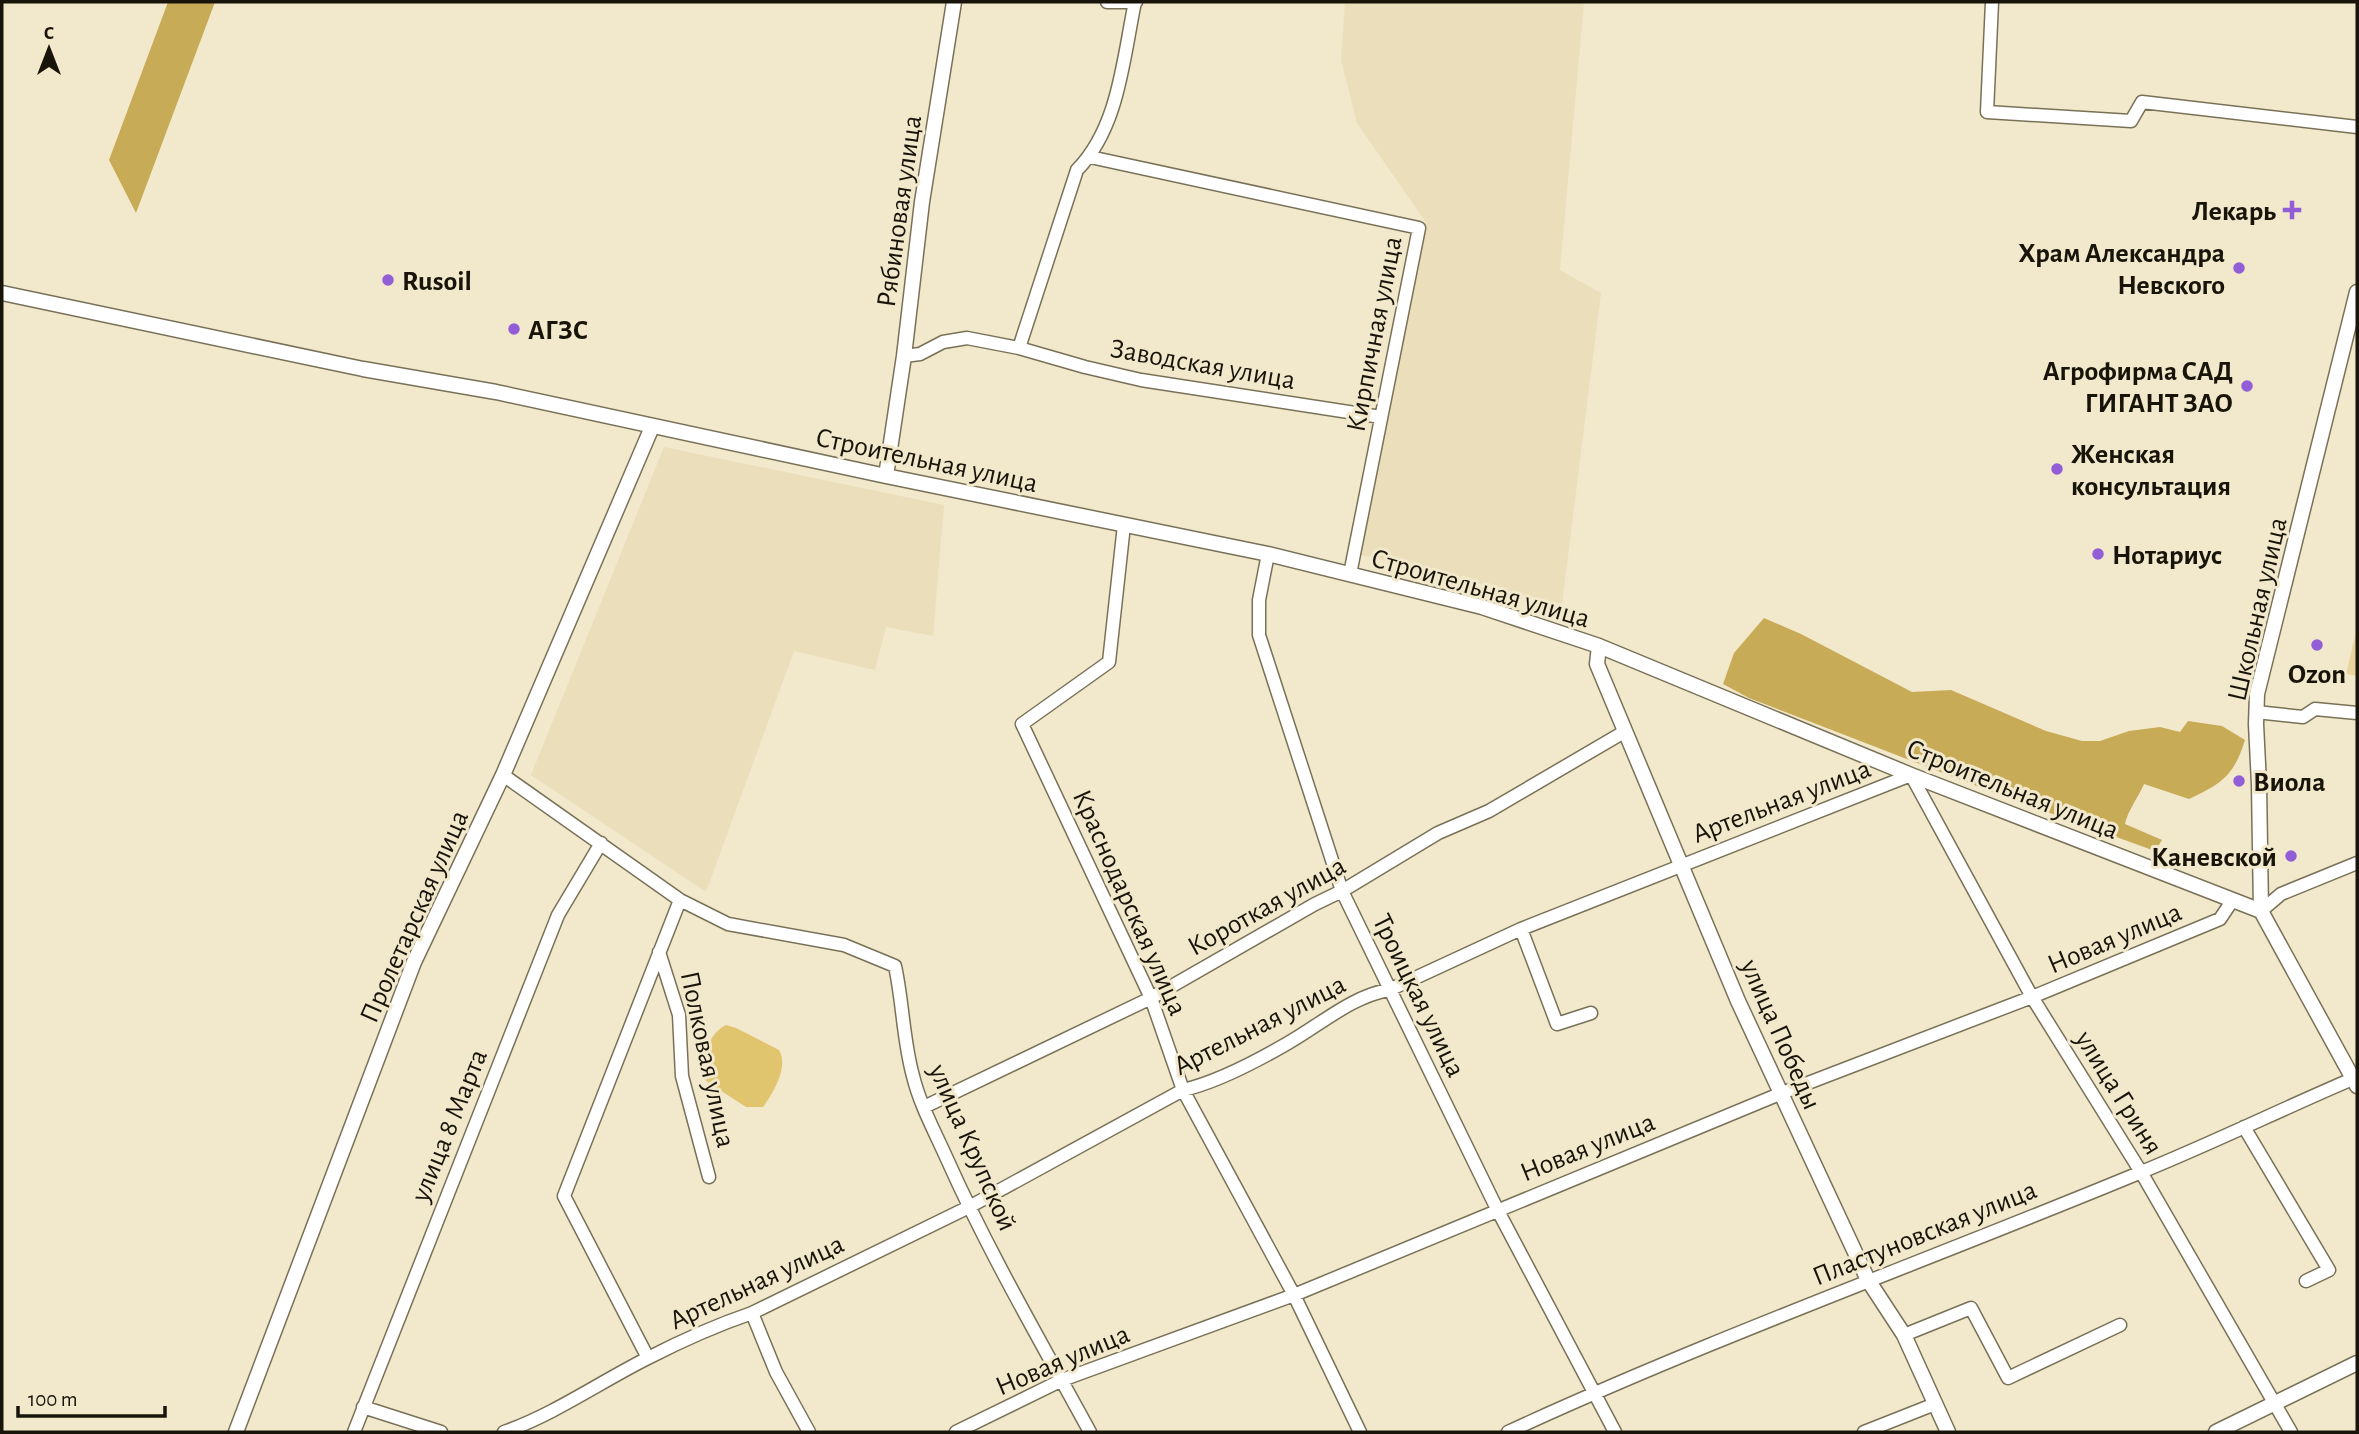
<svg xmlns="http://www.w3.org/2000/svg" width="2359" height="1434" font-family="'Alegreya Sans',sans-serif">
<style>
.built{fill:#eadebb}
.green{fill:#e9d59b}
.forest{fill:#c8ab56}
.water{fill:#e1c46e}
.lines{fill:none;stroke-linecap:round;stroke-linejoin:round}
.minor-casing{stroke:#797157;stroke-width:15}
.tertiary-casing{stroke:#797157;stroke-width:17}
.minor{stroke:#fff;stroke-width:12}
.tertiary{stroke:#fff;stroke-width:14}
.poi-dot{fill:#925ed7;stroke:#f2e8cc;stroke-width:2.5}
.labels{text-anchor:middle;stroke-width:6;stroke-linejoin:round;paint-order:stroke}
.poi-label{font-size:28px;font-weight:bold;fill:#18140a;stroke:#f2e8cc;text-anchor:start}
.street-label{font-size:28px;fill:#18140a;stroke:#f2e8cc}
</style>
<rect width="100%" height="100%" fill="#f2e8cc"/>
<path class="built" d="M 1345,2 L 1584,2 L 1560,270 L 1601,293 L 1562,604 L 1357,554 L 1425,221 L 1357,123 L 1341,60 Z
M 664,447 L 944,505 L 933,636 L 886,627 L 875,670 L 794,651 L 706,892 L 531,775 Z"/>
<path class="green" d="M 2357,628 L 2357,676 L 2346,674 Z"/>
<path class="forest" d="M 168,2 L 215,2 L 136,213 L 109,160 Z
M 1764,618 L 1801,634 L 1912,692 L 1951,690 L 2046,731 L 2082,741 L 2100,741 L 2129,731 L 2160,727 L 2180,732 L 2188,721 L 2222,726 L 2245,740 C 2234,776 2221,784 2189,799 L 2144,784 C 2138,798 2128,810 2125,824 L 2162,840 L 2155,851 L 2000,795 L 1749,698 L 1723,684 L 1734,653 Z"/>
<path class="water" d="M 726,1025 L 736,1028 L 779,1050 C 789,1067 773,1093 763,1107 L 746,1107 L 706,1081 C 698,1062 708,1034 726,1025 Z"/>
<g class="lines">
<g class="minor-casing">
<path id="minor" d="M 1107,2 L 1136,2
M 1992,2 L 1987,112 L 2131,121 L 2142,102 L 2357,127
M 1090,157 L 1419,228 L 1350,574
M 1019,348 L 1077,170 C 1119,127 1123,59 1135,2
M 904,356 L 920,354 L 943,342 L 967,338 L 1019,348 L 1085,367 L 1141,380 L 1381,417
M 1124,525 L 1109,662 L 1022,724 L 1151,998 L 1183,1090 L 1294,1295 L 1360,1432
M 1268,554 L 1259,600 L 1259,635 L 1342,891 L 1497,1209 L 1615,1432
M 2256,712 L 2303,717 L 2315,709 L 2357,713
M 503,775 L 680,900 L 728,924 L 844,945 L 895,966 C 903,1003 903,1040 913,1076 C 920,1105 935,1132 947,1159 C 989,1253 1041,1342 1090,1432
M 2261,911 L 2281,894 L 2357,863
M 1521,929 L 1557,1024 L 1591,1013
M 659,952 L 679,1015 L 682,1076 L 709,1177
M 924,1107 L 1151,998 L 1315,904 L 1342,891 L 1438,833 L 1489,811 L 1624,732
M 2244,1127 L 2329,1270 L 2306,1281
M 752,1313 L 776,1372 L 809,1432
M 1904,1335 L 1971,1308 L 2008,1378 L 2120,1325
M 648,1358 L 564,1196 L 680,900
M 363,1407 L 441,1432
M 354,1432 L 558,915 L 601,843
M 504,1432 C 555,1414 600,1382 648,1358 C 681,1341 717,1325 752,1313 L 969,1207 L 1183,1090 C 1218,1082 1257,1061 1288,1043 C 1320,1025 1352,996 1389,990 L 1521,929 L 1911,775 L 2032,997 L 2141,1172 L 2291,1432
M 956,1432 L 1062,1380 L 1294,1295 L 1782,1093 L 2032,997 L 2220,919 L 2232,901
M 1508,1432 C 1714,1337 1929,1260 2139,1173 C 2213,1143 2284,1108 2357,1077
M 1864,1432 L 1935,1404"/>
</g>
<g class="tertiary-casing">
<path id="tertiary" d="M 2357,292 L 2257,694 L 2256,724 L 2259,784 L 2261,911 L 2357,1086
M 2,293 L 363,369 L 496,392 L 886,476 L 1268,554 L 1482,607 L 1599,646 L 1911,775 L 2261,911
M 886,476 L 904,356 L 922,202 L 954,2
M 1599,646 L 1597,664 L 1738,1001 L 1868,1280 L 1904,1335 L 1948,1432
M 236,1432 L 414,962 L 503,775 L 652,427
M 2216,1432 L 2357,1363"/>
</g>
<use href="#minor" class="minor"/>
<use href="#tertiary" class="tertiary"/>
</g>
<g class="poi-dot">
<path d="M2288.5 199.5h7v7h7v7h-7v7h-7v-7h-7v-7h7z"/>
<circle cx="2239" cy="268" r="7"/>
<circle cx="388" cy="280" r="7"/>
<circle cx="514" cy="329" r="7"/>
<circle cx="2247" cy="386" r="7"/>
<circle cx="2057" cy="469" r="7"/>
<circle cx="2098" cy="554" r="7"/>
<circle cx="2317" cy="645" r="7"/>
<circle cx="2239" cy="781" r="7"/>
<circle cx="2291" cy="856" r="7"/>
</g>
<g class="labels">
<g class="poi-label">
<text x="2276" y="220" text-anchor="end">Лекарь</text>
<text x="2225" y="262" text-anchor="end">Храм Александра<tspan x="2225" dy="32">Невского</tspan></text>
<text x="402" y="290">Rusoil</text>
<text x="528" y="339">АГЗС</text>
<text x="2233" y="380" text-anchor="end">Агрофирма САД<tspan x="2233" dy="32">ГИГАНТ ЗАО</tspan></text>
<text x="2071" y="463">Женская<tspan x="2071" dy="32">консультация</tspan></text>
<text x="2112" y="564">Нотариус</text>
<text x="2317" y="683" text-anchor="middle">Ozon</text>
<text x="2253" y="791">Виола</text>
<text x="2277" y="866" text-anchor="end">Каневской</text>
</g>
<g class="street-label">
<text transform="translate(898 211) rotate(-82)" y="10">Рябиновая улица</text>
<text transform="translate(1373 334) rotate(-79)" y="10">Кирпичная улица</text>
<text transform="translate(1203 363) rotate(10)" y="10">Заводская улица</text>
<text transform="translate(927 459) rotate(12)" y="10">Строительная улица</text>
<text transform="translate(1481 587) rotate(16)" y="10">Строительная улица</text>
<text transform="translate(2256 609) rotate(-77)" y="10">Школьная улица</text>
<text transform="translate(2013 788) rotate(22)" y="10">Строительная улица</text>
<text transform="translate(1781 800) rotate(-21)" y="10">Артельная улица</text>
<text transform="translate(1131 902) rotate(66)" y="10">Краснодарская улица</text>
<text transform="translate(1266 905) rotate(-29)" y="10">Короткая улица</text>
<text transform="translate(413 916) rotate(-66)" y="10">Пролетарская улица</text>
<text transform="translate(2114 937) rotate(-23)" y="10">Новая улица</text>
<text transform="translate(1420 995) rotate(64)" y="10">Троицкая улица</text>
<text transform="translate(1259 1024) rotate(-27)" y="10">Артельная улица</text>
<text transform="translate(1782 1034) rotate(66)" y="10">улица Победы</text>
<text transform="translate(709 1059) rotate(78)" y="10">Полковая улица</text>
<text transform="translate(2120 1092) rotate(58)" y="10">улица Гриня</text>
<text transform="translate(448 1125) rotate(-68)" y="10">улица 8 Марта</text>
<text transform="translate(1587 1146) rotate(-22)" y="10">Новая улица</text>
<text transform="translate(974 1147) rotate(66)" y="10">улица Крупской</text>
<text transform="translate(1924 1232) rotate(-22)" y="10">Пластуновская улица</text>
<text transform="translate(756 1281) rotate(-25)" y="10">Артельная улица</text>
<text transform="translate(1062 1359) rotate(-23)" y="10">Новая улица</text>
</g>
</g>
<rect width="2359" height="1434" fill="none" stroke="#18140a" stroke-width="7"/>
<g transform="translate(49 49)" stroke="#f2e8cc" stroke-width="5" paint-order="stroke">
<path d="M0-5L12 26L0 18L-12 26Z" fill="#18140a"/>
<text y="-10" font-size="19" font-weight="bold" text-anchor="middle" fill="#18140a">С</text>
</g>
<path d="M18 1406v10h147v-10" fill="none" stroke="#18140a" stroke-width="3.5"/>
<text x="28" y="1406" font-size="21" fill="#18140a" stroke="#f2e8cc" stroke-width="5" paint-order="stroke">100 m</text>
</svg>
